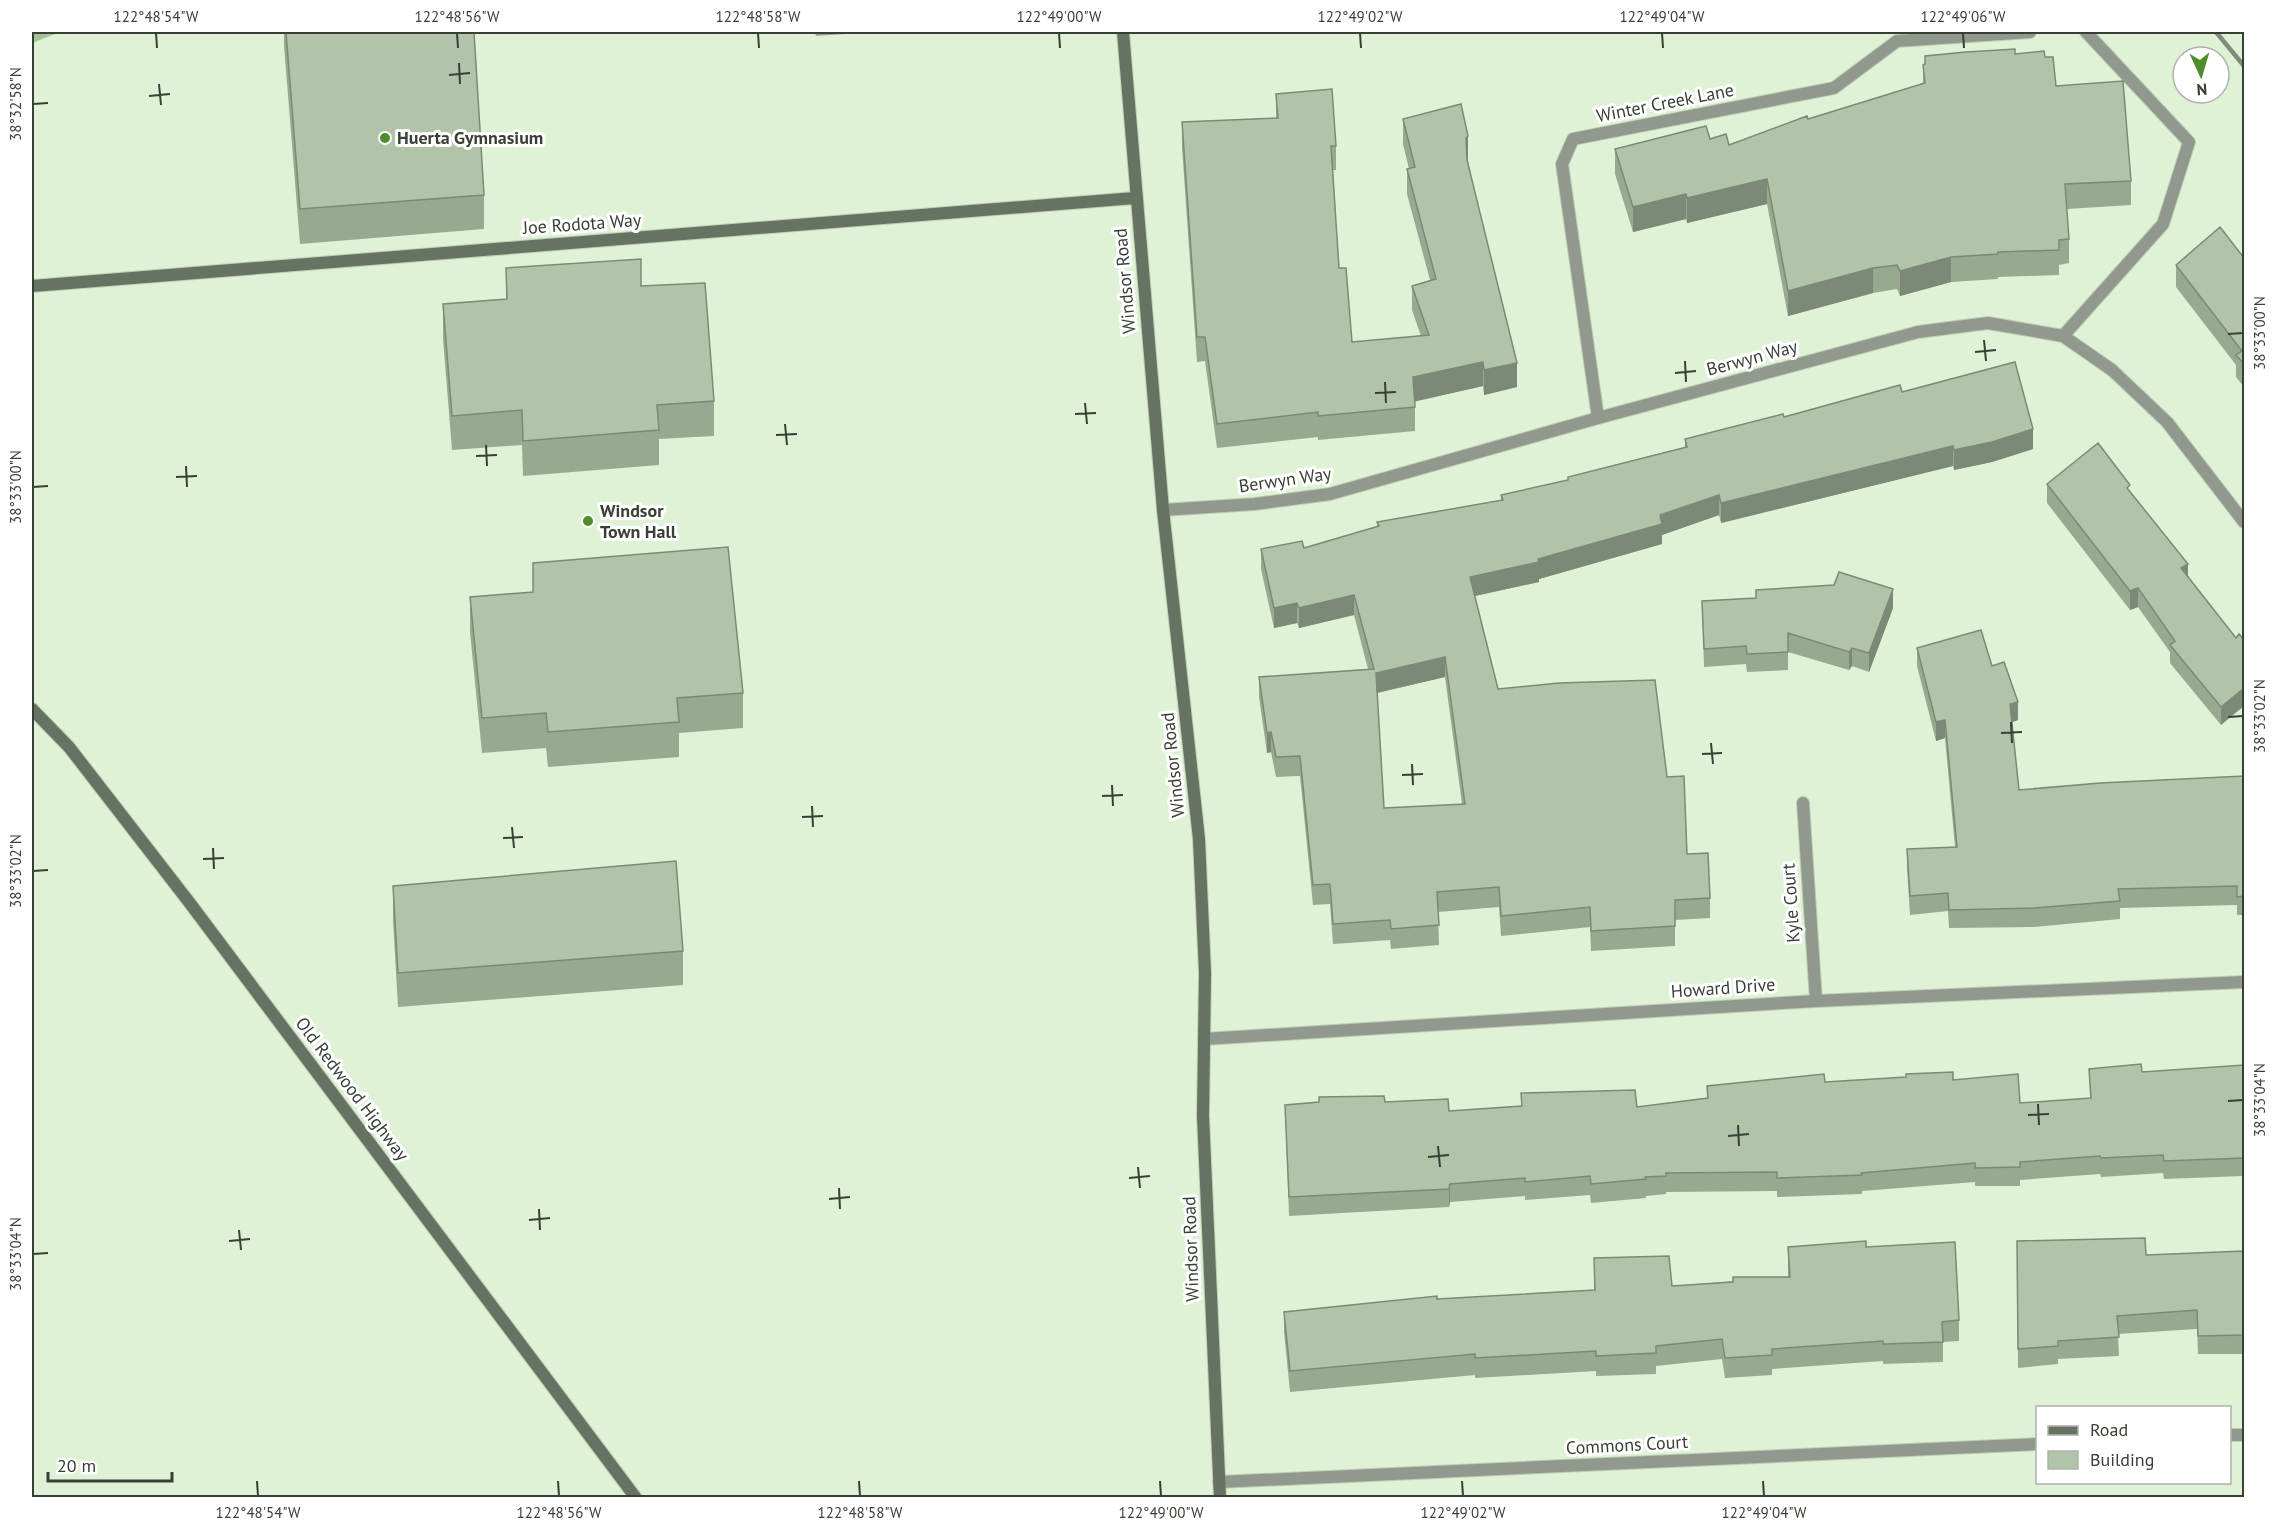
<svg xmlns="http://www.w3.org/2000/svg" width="2276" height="1529" font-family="'PT Sans',sans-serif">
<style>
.green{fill:#a2c493}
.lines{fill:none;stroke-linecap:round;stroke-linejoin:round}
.street-casing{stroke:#beceb6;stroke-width:14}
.secondary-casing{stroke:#beceb6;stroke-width:14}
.street{stroke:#91998e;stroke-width:12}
.secondary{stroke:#667262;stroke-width:12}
.rail{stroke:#808c7a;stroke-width:4.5}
.wall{fill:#98a991;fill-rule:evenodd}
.shaded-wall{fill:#7c8976}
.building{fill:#b1c4a9;stroke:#7c8976;stroke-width:1.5;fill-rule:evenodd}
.ticks{fill:none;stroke:#383f34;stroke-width:2}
.poi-dot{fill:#4e8c2c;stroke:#fff;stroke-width:2}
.labels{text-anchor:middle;stroke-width:6;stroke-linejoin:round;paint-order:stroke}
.street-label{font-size:18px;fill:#383f34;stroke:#fff}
.poi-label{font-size:18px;font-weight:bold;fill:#383f34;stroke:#fff;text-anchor:start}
.neatline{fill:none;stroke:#383f34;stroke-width:2}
.ticks-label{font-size:15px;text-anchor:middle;fill:#383f34}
</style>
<rect width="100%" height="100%" fill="#dff2d6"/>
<path class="green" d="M 32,32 L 60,32 L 32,43 Z"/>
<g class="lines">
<g class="street-casing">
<path id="street" d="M 2063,336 L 2163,224 L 2189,142 L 2086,32
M 1598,418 L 1562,164 L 1573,139 L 1834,88 L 1897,41 L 2030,32
M 1163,510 L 1255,504 L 1330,494 L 1598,418 L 1918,332 L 1988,323 L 2063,336 L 2112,370 L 2167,422 L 2244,522
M 1803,803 L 1816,1001
M 1204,1039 L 1816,1001 L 2244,982
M 2230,1435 L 2244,1435
M 1219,1482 L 2038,1444"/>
</g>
<g class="secondary-casing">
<path id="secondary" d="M 1123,32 L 1163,510 L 1199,839 L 1205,973 L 1203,1116 L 1220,1498
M 32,286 L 1135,198
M 32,709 L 69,747 L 189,902 L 636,1498"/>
</g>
<use href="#street" class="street"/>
<use href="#secondary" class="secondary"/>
<path class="rail" d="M 2216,32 L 2244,66"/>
</g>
<path class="wall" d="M 284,32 L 474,32 L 484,195 L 484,229 L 300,244 L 284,46 Z
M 815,32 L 859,32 L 859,33 L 816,36 Z
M 2015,54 L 2045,57 L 2056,86 L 2131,181 L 2131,205 L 2067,209 L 2069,239 L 2069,263 L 2059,265 L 2059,275 L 1998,277 L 1998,279 L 1951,282 L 1900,296 L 1897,289 L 1873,293 L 1788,316 L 1767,204 L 1687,223 L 1686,219 L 1633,232 L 1615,174 L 1615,149 L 1710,139 L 1729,145 L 1808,119 L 1923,83 L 1923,65 L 1925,64 L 1925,56 Z
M 1276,94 L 1336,146 L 1336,170 L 1333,170 L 1339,268 L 1352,342 L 1421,336 L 1412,310 L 1412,286 L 1430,280 L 1407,194 L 1407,169 L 1409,169 L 1403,144 L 1403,119 L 1468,161 L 1517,387 L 1484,395 L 1483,386 L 1415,401 L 1415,431 L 1318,440 L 1318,437 L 1217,448 L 1205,361 L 1197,362 L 1182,147 L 1182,122 L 1276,118 Z
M 2244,258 L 2244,387 L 2236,377 L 2236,365 L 2176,287 L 2176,265 Z
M 506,268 L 641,286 L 714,401 L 714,436 L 659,439 L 659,465 L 523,476 L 522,445 L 452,450 L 443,339 L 443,304 L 506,299 Z
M 1902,392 L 2033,449 L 1992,462 L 1954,470 L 1953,466 L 1721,523 L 1719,515 L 1662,535 L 1662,544 L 1539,579 L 1539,582 L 1475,596 L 1498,689 L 1667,777 L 1687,854 L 1710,898 L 1710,918 L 1675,920 L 1675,946 L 1591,951 L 1590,927 L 1501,936 L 1499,907 L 1438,912 L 1439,945 L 1391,949 L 1390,940 L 1333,944 L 1330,904 L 1313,905 L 1300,776 L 1276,777 L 1271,752 L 1267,753 L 1259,697 L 1259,677 L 1368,669 L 1354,615 L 1299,628 L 1297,623 L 1274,628 L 1261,569 L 1261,549 L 1304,548 L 1377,527 L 1377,522 L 1501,500 L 1501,495 L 1568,481 L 1568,477 L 1685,447 L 1685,439 ZM 1445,677 L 1462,804 L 1384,808 L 1377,693 Z
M 2047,484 L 2130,491 L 2188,576 L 2236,638 L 2221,725 L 2170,663 L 2170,652 L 2138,607 L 2130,610 L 2047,503 Z
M 1756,590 L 1893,608 L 1869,672 L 1852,666 L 1849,670 L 1788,652 L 1788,670 L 1747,672 L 1746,664 L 1704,667 L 1702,601 L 1756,598 Z
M 470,597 L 743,693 L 743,728 L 679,733 L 679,757 L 548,767 L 546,748 L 482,753 L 470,632 Z
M 1917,648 L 1992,666 L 2018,720 L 2012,722 L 2019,790 L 2244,776 L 2244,915 L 2237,915 L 2237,905 L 2120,908 L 2120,919 L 2034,927 L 1949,928 L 1948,911 L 1910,915 L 1907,868 L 1907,849 L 1955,847 L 1945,738 L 1936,741 L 1917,666 Z
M 393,886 L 683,951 L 683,985 L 398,1007 L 393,921 Z
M 2244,1065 L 2244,1176 L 2164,1179 L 2163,1173 L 2101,1177 L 2100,1174 L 2020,1180 L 2020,1186 L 1975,1186 L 1975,1182 L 1862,1191 L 1862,1194 L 1777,1197 L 1777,1191 L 1666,1192 L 1666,1194 L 1646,1196 L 1646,1198 L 1591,1203 L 1590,1195 L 1525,1200 L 1525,1196 L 1450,1202 L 1449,1207 L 1289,1216 L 1285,1105 L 1385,1102 L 1449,1111 L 1521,1106 L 1521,1093 L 1637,1107 L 1707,1098 L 1707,1086 L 1953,1080 L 2020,1103 L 2090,1098 L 2089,1069 L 2142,1072 Z
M 2017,1241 L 2146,1255 L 2244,1251 L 2244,1354 L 2198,1354 L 2197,1329 L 2118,1334 L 2119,1356 L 2058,1359 L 2058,1364 L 2018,1368 Z
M 1788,1247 L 1866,1247 L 1959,1320 L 1959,1341 L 1943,1342 L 1943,1362 L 1883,1364 L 1883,1361 L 1772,1369 L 1772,1375 L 1725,1378 L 1722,1359 L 1656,1366 L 1656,1374 L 1596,1376 L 1596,1371 L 1475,1378 L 1475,1375 L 1290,1392 L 1284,1332 L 1284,1312 L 1437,1299 L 1594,1290 L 1594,1258 L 1672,1286 L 1788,1277 Z"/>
<path class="shaded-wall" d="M 1468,136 L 1468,161 L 1466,163 L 1466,138 Z
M 1767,179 L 1767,204 L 1687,223 L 1687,198 Z
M 1686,194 L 1686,219 L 1633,232 L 1633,207 Z
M 1951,257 L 1951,282 L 1900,296 L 1900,271 Z
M 1873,268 L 1873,293 L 1788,316 L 1788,291 Z
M 1483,362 L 1483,386 L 1413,402 L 1413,377 Z
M 1517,363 L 1517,387 L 1484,395 L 1484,370 Z
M 2033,429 L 2033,449 L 1992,462 L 1954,470 L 1954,450 Z
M 1953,446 L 1953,466 L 1721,523 L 1721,503 Z
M 1719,495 L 1719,515 L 1662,535 L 1662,544 L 1539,579 L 1539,582 L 1470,597 L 1470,577 L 1538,559 Z
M 2188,564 L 2188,582 L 2181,568 Z
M 2138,588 L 2138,607 L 2130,610 L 2130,591 Z
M 1893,589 L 1893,608 L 1869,672 L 1869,653 Z
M 1354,595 L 1354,615 L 1299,628 L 1299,608 Z
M 1297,603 L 1297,623 L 1274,628 L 1274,608 Z
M 1852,648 L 1852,666 L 1849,670 L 1849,652 Z
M 1445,657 L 1445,677 L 1376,693 L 1376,673 Z
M 2244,688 L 2244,706 L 2221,725 L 2221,707 Z
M 2018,702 L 2018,720 L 2010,723 L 2010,704 Z
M 1945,720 L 1945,738 L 1936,741 L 1936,722 Z
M 1271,732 L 1271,752 L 1267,753 L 1267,733 Z
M 1450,1184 L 1450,1202 L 1449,1207 L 1449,1189 Z"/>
<path class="building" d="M 286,32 L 474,32 L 484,195 L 300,209 Z
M 2015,49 L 2015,54 L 2044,51 L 2045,57 L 2053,57 L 2056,86 L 2123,81 L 2131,181 L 2065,184 L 2069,239 L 2059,240 L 2059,250 L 1998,252 L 1998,254 L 1951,257 L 1900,271 L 1897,265 L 1873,268 L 1788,291 L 1767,179 L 1687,198 L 1686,194 L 1633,207 L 1615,149 L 1706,126 L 1710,139 L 1726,134 L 1729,145 L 1807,116 L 1808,119 L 1925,83 L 1923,65 L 1925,64 L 1925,56 L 1966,52 Z
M 1332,89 L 1336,146 L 1331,146 L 1339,268 L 1346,268 L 1352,342 L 1429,335 L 1412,286 L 1436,279 L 1407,169 L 1415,167 L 1403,119 L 1461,104 L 1468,136 L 1466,138 L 1467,160 L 1517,363 L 1484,370 L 1483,362 L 1413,377 L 1415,407 L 1318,416 L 1318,412 L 1217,424 L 1205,337 L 1197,337 L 1182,122 L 1278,118 L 1276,94 Z
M 2220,227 L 2244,258 L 2244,364 L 2236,355 L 2242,351 L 2176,265 Z
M 641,259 L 641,286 L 705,283 L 714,401 L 657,405 L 659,430 L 523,441 L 522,410 L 452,416 L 443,304 L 507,299 L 506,268 Z
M 2015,362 L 2033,429 L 1992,442 L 1954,450 L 1953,446 L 1721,503 L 1719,495 L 1660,515 L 1662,524 L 1538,559 L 1539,562 L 1470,577 L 1498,689 L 1559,683 L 1655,680 L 1667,777 L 1684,776 L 1687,854 L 1708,853 L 1710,898 L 1675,900 L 1675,926 L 1591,931 L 1590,907 L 1501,916 L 1499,887 L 1437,892 L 1439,925 L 1391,929 L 1390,920 L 1333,924 L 1330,884 L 1313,885 L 1300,756 L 1276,757 L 1271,732 L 1267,733 L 1259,677 L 1374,669 L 1354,595 L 1299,608 L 1297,603 L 1274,608 L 1261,549 L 1302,541 L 1304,548 L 1379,526 L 1377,522 L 1503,500 L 1501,495 L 1568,480 L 1568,477 L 1687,447 L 1685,439 L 1783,414 L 1784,417 L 1900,385 L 1902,392 ZM 1445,657 L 1465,804 L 1384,808 L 1376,673 Z
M 2098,443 L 2130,485 L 2127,488 L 2188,564 L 2181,568 L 2236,638 L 2239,634 L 2244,640 L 2244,688 L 2221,707 L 2170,645 L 2175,641 L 2138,588 L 2130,591 L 2047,484 Z
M 728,547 L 743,693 L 677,698 L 679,722 L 548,732 L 546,713 L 482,718 L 470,597 L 533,592 L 533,563 Z
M 1839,572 L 1893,589 L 1869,653 L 1852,648 L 1849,652 L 1788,633 L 1788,652 L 1747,654 L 1746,646 L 1704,649 L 1702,601 L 1756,598 L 1756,590 L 1834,585 Z
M 1981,630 L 1992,666 L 2004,662 L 2018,702 L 2010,704 L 2019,790 L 2100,783 L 2244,776 L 2244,896 L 2237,897 L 2237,886 L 2118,889 L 2120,901 L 2034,908 L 1949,910 L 1948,893 L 1910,896 L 1907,849 L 1957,847 L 1945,720 L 1936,722 L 1917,648 Z
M 676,861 L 683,951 L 398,973 L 393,886 Z
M 2141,1064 L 2142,1072 L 2244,1065 L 2244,1158 L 2164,1161 L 2163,1155 L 2101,1158 L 2100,1156 L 2020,1162 L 2020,1167 L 1975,1168 L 1975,1163 L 1861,1173 L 1862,1175 L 1777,1178 L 1777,1172 L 1666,1173 L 1666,1176 L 1645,1177 L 1646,1179 L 1591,1184 L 1590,1176 L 1525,1182 L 1525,1178 L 1450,1184 L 1449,1189 L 1289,1197 L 1285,1105 L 1319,1102 L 1319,1097 L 1384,1096 L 1385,1102 L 1448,1099 L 1449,1111 L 1522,1106 L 1521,1093 L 1635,1090 L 1637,1107 L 1708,1098 L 1707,1086 L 1824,1074 L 1825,1082 L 1906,1077 L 1906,1074 L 1953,1072 L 1953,1080 L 2018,1074 L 2020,1103 L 2091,1098 L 2089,1069 Z
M 2145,1238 L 2146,1255 L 2244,1251 L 2244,1335 L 2198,1336 L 2197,1310 L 2117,1316 L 2119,1337 L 2058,1341 L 2058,1346 L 2018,1349 L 2017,1241 Z
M 1866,1241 L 1866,1247 L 1955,1242 L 1959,1320 L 1942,1322 L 1943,1342 L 1883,1344 L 1883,1341 L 1772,1349 L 1772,1355 L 1725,1358 L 1722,1339 L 1656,1346 L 1656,1353 L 1596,1356 L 1596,1351 L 1475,1358 L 1475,1354 L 1290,1371 L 1284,1312 L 1437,1296 L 1437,1299 L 1595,1290 L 1594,1258 L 1669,1256 L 1672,1286 L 1733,1282 L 1733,1277 L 1790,1277 L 1788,1247 Z"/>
<path class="ticks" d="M 156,33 L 157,48M 457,33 L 458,48M 758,33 L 759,48M 1059,33 L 1060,48M 1360,33 L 1361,48M 1662,33 L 1663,48M 1963,33 L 1964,48M 459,63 L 460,84M 449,75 L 470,73M 159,84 L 161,105M 149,96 L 170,94M 33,104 L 48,103M 2228,334 L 2243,333M 1984,340 L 1986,361M 1975,352 L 1996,350M 1685,361 L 1686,382M 1675,373 L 1696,371M 1385,382 L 1386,403M 1375,393 L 1396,392M 1085,403 L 1087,424M 1075,414 L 1096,413M 785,424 L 787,445M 776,435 L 797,434M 486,445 L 487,466M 476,456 L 497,455M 186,466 L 187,487M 176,477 L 197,476M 33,487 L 48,486M 2228,717 L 2243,716M 2011,722 L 2012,743M 2001,733 L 2022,732M 1711,743 L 1713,764M 1702,754 L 1722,753M 1412,764 L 1413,785M 1402,775 L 1423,774M 1112,785 L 1113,806M 1102,796 L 1123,795M 812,806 L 813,827M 802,817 L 823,816M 512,827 L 514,848M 503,838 L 523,837M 213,848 L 214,869M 203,859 L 224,858M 33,871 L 48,870M 2228,1101 L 2243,1100M 2038,1104 L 2039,1125M 2028,1115 L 2049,1114M 1738,1125 L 1739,1146M 1728,1136 L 1749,1134M 1438,1146 L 1440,1167M 1428,1157 L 1449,1155M 1138,1167 L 1140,1188M 1129,1178 L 1150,1176M 839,1188 L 840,1209M 829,1199 L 850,1197M 539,1209 L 540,1230M 529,1220 L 550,1218M 239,1230 L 241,1250M 229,1241 L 250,1239M 33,1254 L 48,1253M 257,1481 L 258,1496M 558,1481 L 559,1496M 859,1481 L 860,1496M 1160,1481 L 1161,1496M 1462,1481 L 1463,1496M 1763,1481 L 1764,1496"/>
<g class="poi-dot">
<circle cx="385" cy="138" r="6"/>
<circle cx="588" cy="521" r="6"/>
</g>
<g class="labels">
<g class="street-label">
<text transform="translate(1665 103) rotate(-11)" y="6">Winter Creek Lane</text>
<text transform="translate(582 224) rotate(-4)" y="6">Joe Rodota Way</text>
<text transform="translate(1125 281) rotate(-95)" y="6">Windsor Road</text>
<text transform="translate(1752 358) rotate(-15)" y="6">Berwyn Way</text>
<text transform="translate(1285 480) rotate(-8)" y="6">Berwyn Way</text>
<text transform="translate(1173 765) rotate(-96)" y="6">Windsor Road</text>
<text transform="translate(1791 903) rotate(-94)" y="6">Kyle Court</text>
<text transform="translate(1723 988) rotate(-4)" y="6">Howard Drive</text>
<text transform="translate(352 1089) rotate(53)" y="6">Old Redwood Highway</text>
<text transform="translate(1191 1249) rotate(-92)" y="6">Windsor Road</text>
<text transform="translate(1627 1445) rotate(-3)" y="6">Commons Court</text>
</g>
<g class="poi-label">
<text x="397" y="144">Huerta Gymnasium</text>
<text x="600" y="517">Windsor<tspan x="600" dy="21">Town Hall</tspan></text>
</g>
</g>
<rect width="2276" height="1529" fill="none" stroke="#ffffff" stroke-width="66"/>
<rect x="2036" y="1406" width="195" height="78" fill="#ffffff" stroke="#afb2ae" stroke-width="1.5"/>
<rect x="2048" y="1426" width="30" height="9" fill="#667262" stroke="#afb2ae" stroke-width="1.5"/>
<text x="2090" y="1436" font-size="18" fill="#383f34">Road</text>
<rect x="2048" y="1451" width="30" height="18" fill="#b1c4a9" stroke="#afb2ae" stroke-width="1.5"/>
<text x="2090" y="1466" font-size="18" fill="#383f34">Building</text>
<g transform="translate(2201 75) rotate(176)"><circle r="28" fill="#ffffff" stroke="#afb2ae" stroke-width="1.5"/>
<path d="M0-4.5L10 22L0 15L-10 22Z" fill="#4e8c2c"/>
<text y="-9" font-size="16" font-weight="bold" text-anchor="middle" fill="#383f34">N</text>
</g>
<path d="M48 1472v9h124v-9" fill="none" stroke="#383f34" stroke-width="3"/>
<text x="57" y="1472" font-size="18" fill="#383f34" stroke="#ffffff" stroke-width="4.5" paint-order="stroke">20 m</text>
<rect x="33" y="33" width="2210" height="1463" class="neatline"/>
<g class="ticks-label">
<text x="156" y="22">122°48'54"W</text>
<text x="457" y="22">122°48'56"W</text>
<text x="758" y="22">122°48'58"W</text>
<text x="1059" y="22">122°49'00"W</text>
<text x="1360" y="22">122°49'02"W</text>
<text x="1662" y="22">122°49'04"W</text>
<text x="1963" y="22">122°49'06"W</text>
<text transform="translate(16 104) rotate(-90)" y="5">38°32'58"N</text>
<text transform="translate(2260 333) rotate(-90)" y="5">38°33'00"N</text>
<text transform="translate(16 487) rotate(-90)" y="5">38°33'00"N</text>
<text transform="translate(2260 716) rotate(-90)" y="5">38°33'02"N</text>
<text transform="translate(16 871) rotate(-90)" y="5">38°33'02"N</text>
<text transform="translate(2260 1100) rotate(-90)" y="5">38°33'04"N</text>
<text transform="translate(16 1254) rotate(-90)" y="5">38°33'04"N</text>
<text x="258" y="1518">122°48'54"W</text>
<text x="559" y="1518">122°48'56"W</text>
<text x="860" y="1518">122°48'58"W</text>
<text x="1161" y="1518">122°49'00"W</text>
<text x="1463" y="1518">122°49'02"W</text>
<text x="1764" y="1518">122°49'04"W</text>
</g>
</svg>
